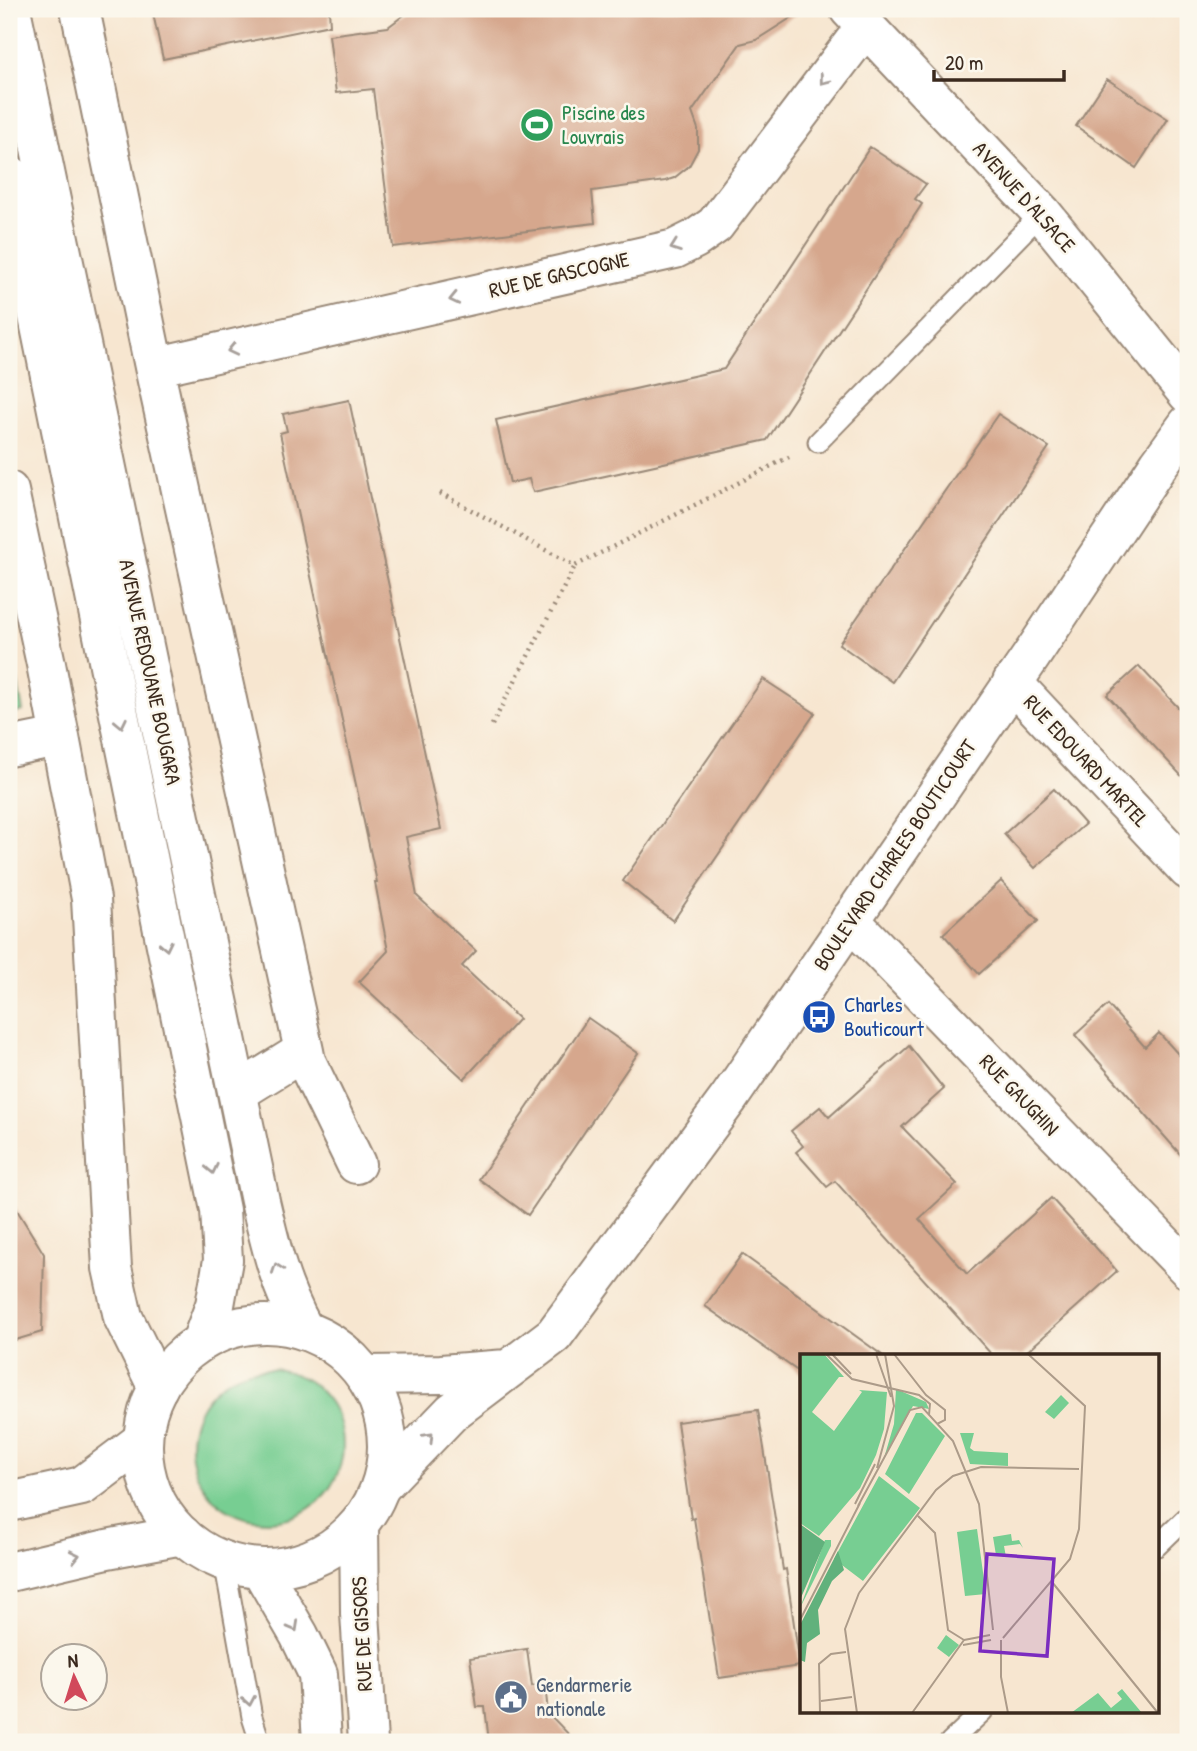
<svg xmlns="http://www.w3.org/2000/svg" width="1197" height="1751" font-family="'Patrick Hand',sans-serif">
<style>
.green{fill:#77ce92;stroke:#597c58;stroke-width:2}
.building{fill:#d6a78d}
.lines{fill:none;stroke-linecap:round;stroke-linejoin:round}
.service-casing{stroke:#987;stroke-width:23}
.minor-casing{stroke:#987;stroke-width:42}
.tertiary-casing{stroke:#987;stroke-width:42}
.secondary-casing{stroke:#987;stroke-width:42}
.path{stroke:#987;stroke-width:4.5;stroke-dasharray:2 5;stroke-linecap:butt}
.service{stroke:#fff;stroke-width:19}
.minor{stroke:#fff;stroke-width:38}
.tertiary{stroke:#fff;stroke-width:38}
.secondary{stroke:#fff;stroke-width:38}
.oneway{stroke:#a79f9a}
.labels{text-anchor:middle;stroke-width:5;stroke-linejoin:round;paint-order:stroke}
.leisure-label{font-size:21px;fill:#27864d;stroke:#fbf7ec;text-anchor:start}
.street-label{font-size:21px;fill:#3b2a1e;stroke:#fbf7ec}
.transit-label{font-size:21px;fill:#164399;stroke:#fbf7ec;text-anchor:start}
.service-label{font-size:21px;fill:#4e5e75;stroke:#fbf7ec;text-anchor:start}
.inset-road{fill:none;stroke:#ac9b89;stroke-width:2}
.view{fill:#7b2cbf;fill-opacity:0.15;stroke:#7b2cbf;stroke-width:3.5}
.inset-edge{fill:none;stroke:#3b2a1e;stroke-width:3.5}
</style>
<rect width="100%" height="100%" fill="#fbf7ec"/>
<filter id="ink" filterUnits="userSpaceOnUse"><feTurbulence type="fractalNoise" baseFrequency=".0143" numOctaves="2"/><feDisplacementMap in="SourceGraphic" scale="14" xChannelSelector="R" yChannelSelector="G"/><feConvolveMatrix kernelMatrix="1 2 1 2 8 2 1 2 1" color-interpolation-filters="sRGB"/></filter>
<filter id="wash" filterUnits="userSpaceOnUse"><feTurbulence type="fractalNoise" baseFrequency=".00686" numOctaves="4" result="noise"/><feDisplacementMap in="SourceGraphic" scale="28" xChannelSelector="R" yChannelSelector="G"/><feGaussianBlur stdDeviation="1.57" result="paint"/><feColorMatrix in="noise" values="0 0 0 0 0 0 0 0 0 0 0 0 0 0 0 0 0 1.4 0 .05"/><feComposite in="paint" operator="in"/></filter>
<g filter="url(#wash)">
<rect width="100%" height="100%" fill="#f7e6d0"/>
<path class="green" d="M 9,640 L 23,711 L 9,714 Z
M191 1445a76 76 0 1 1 152 0a76 76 0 1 1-152 0Z"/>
<g id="blocks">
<path class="building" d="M 152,9 L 329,9 L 330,25 L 163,59 Z
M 412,9 L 805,9 L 756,40 L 740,44 L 692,112 L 698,129 L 698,149 L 689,166 L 674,178 L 665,181 L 592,191 L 595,223 L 393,247 L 373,89 L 336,93 L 329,35 L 388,27 Z
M 1107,79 L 1168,119 L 1136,168 L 1076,126 Z
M 870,147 L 926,184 L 915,199 L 922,204 L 767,440 L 533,492 L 529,479 L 510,483 L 496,420 L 724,369 Z
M 349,400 L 441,829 L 406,837 L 417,896 L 476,951 L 462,966 L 519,1019 L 464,1079 L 359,982 L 388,951 L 375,882 L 377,882 L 280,433 L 287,431 L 283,414 Z
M 998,414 L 1049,447 L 892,682 L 839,644 Z
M 1139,666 L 1188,718 L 1188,783 L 1107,695 Z
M 763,679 L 815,713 L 673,921 L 623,881 Z
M 1054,789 L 1085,824 L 1035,868 L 1004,834 Z
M 1001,881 L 1038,921 L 979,974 L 943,934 Z
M 1108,1005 L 1145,1047 L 1159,1033 L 1188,1065 L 1188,1163 L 1075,1035 Z
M 588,1018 L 638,1053 L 528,1215 L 479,1179 Z
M 909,1046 L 944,1089 L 902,1127 L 957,1184 L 919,1219 L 967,1274 L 1051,1198 L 1117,1271 L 1023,1355 L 992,1355 L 835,1181 L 827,1187 L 796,1152 L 803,1146 L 791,1131 L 820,1107 L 829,1117 Z
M 9,1197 L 44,1254 L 42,1332 L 9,1342 Z
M 742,1254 L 882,1355 L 802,1355 L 802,1374 L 705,1306 Z
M 758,1410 L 783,1570 L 786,1569 L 800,1666 L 719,1678 L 694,1518 L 691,1519 L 677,1422 Z
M 527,1649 L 532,1686 L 545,1684 L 548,1713 L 576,1742 L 489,1742 L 485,1707 L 477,1707 L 470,1658 Z"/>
</g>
</g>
<g filter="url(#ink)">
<use href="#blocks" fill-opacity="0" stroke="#987" stroke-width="2"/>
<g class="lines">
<g class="service-casing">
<path id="service" d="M 818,442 L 1042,213
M 1157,1546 L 1188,1516
M 224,1561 L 252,1717 L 260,1742
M 950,1742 L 983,1711"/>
</g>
<g class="minor-casing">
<path id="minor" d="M 80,9 L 154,367 L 304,1051 L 306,1061 L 356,1164
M 849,9 L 1042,213 L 1188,394
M 154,367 L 675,249 L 695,239 L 715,225 L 866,26
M 9,491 L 46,664 L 91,899 L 112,1268 L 123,1317 L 158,1388
M 1012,682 L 1188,870
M 9,747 L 58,737
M 850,920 L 1188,1269
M 238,1092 L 304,1051"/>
</g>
<g class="tertiary-casing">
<path id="tertiary" d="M 365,1375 L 441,1374 L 507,1369
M 381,1486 L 452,1412 L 554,1335 L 729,1098 L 1030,658 L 1159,464 L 1188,424
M 9,1502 L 82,1486 L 143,1440
M 9,1572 L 107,1549 L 182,1535"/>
</g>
<g class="secondary-casing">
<path id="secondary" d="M 11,9 L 260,1201 C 271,1248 280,1287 304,1330
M 9,174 L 220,1210 L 223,1260 L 215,1305 L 201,1342
M143 1446a122 122 0 1 1 244 0a122 122 0 1 1-244 0Z
M 359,1525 L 360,1613 L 368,1742
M 260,1568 L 299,1635 L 318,1674 L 322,1742"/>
</g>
<path class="path" d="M 440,493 L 575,566 L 789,457
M 492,725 L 575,566"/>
<use href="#service" class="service"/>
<use href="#minor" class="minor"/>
<use href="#tertiary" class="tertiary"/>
<use href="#secondary" class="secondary"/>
</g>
<defs><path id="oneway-chevron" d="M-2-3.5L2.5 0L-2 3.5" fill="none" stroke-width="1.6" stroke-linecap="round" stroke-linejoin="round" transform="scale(1.75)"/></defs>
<g class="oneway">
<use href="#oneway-chevron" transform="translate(824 80) rotate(128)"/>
<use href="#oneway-chevron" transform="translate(675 247) rotate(160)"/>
<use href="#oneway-chevron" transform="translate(454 299) rotate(167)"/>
<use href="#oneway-chevron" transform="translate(232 350) rotate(167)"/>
<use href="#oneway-chevron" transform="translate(121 723) rotate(78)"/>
<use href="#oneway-chevron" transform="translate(166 946) rotate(78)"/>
<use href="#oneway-chevron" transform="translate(212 1169) rotate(78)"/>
<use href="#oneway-chevron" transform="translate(277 1268) rotate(-109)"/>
<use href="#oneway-chevron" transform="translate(429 1437) rotate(-46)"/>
<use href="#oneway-chevron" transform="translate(75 1556) rotate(-13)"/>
<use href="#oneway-chevron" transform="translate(294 1627) rotate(61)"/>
<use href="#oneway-chevron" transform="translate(249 1701) rotate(80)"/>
</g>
</g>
<defs>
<g id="stadium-disc" transform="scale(1.75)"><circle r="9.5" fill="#2e9e5b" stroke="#fbf7ec"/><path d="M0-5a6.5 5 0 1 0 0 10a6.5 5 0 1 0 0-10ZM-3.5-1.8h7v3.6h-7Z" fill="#fff"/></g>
<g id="bus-disc" transform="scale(1.75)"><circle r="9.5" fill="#1a4fb4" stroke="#fbf7ec"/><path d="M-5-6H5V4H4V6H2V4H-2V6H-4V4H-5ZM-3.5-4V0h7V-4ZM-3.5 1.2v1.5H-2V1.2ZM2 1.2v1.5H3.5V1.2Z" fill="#fff"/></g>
<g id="civic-disc" transform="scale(1.75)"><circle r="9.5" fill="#5c6f8a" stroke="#fbf7ec"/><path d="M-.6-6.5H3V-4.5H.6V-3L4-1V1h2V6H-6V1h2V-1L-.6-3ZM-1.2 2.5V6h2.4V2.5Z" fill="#fff"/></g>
</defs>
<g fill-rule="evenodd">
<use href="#stadium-disc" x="537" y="125"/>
<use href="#bus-disc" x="819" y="1017"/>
<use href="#civic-disc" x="511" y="1697"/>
</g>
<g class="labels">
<g class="leisure-label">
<text x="562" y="120">Piscine des<tspan x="562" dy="24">Louvrais</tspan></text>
</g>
<g class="street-label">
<text transform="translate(1024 197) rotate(48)" y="7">AVENUE D'ALSACE</text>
<text transform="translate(559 275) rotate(-13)" y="7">RUE DE GASCOGNE</text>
<text transform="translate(150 672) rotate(78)" y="7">AVENUE REDOUANE BOUGARA</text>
<text transform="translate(1086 761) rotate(47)" y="7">RUE EDOUARD MARTEL</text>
<text transform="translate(895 855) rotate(-56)" y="7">BOULEVARD CHARLES BOUTICOURT</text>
<text transform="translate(1019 1095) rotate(46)" y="7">RUE GAUGHIN</text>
<text transform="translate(362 1634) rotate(-93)" y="7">RUE DE GISORS</text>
</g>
<g class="transit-label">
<text x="844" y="1012">Charles<tspan x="844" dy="24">Bouticourt</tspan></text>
</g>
<g class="service-label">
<text x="536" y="1692">Gendarmerie<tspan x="536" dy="24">nationale</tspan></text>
</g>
</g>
<g transform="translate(800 1354)">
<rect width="359" height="359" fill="#f7e6d0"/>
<path d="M 0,0 L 24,0 L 44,23 L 39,23 L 12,58 L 34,77 L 62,38 L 59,36 L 87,38 L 84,75 L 76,101 L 60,134 L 19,182 L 0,169 ZM 96,35 L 126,48 L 129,55 L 113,52 L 84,104 L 94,70 ZM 261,41 L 269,49 L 254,65 L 245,58 ZM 116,59 L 122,59 L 145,82 L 109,140 L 85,120 ZM 160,79 L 174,79 L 170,94 L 174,97 L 208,99 L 208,112 L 170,110 ZM 79,122 L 120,154 L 63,227 L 34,205 ZM 177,175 L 186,240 L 165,242 L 157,178 ZM 211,180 L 212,187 L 219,186 L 223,194 L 220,190 L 204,192 L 206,203 L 196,201 L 193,183 ZM 25,186 L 31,186 L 31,192 L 0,254 ZM 146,281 L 159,291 L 149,303 L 137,294 ZM 322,335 L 342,359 L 271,359 L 298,339 L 311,354 L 322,345 L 317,339 Z" fill="#77ce92"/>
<path d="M 0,170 L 25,188 L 0,246 ZM 38,197 L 44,216 L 32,227 L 18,256 L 20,280 L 7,289 L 5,308 L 0,306 L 0,271 Z" fill="#61b17c"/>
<path class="inset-road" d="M 26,0 L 52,25 L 119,41 L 130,50 L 129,61M 32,0 L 51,20M 76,0 L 91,43M 94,0 L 126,41 L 145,56 L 145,66 L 137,70M 77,114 L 94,52 L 85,0M 55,150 L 75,110M 58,152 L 110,56 L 122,53 L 153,87 L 179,150 L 193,276M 118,162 L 135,179 L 148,276 L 164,286M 252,228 L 358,359M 59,239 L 136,136 L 153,122 L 181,113 L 279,115M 0,266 L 60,149M 203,284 L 270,205 L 279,175 L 285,52 L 228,0M 164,286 L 190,281M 201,286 L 201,323 L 208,359M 163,291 L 191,286M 21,347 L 52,343M 20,359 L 19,310 L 31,300 L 46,298M 57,359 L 45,275 L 59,239M 112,359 L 164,286"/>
<path class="view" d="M 187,200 L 254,205 L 247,302 L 180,297 Z"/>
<rect width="359" height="359" class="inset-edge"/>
</g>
<rect width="1197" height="1751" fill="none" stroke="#fbf7ec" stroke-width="35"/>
<g transform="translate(74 1677) rotate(356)"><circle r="33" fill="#fbf7ec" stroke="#aea59a" stroke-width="2"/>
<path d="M0-5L12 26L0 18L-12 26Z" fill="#d1495b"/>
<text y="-10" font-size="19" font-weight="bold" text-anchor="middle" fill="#3b2a1e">N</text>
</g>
<path d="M934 70v10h130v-10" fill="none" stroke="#3b2a1e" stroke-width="3.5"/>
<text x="945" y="70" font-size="21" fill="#3b2a1e" stroke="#fbf7ec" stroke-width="5" paint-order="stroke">20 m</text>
</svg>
